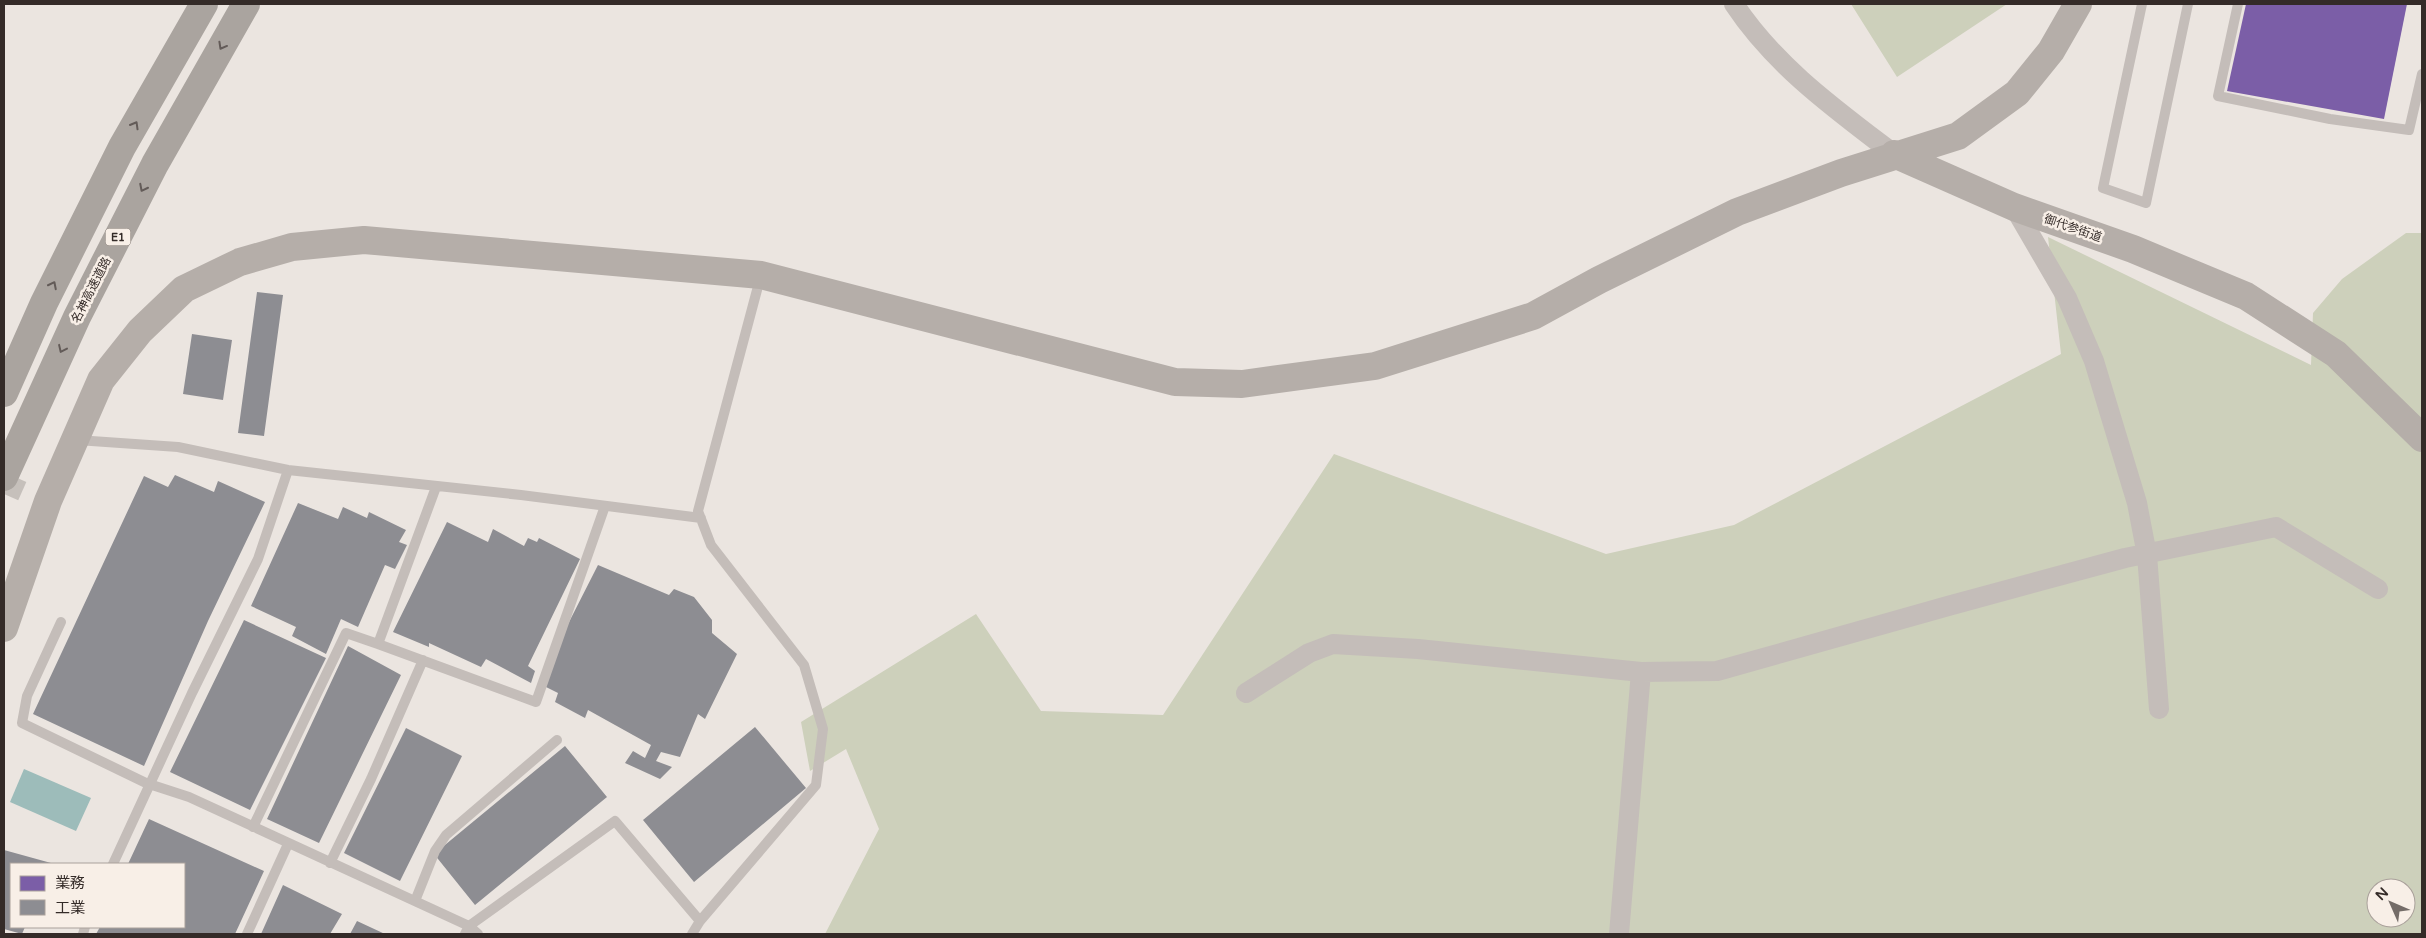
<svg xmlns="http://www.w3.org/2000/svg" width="2426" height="938" font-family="'Varela Round','Noto Sans JP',sans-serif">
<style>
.green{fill:#cdd0bb;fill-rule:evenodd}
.water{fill:#9dbcba}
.offices{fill:#7b5ea7}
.industry{fill:#8d8d92}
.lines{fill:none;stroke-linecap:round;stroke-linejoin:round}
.street-tunnel{stroke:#c6c0bb;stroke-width:20;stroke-dasharray:20 10;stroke-linecap:butt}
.lane{stroke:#c4bdb9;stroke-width:10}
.street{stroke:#c4bdb9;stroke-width:20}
.secondary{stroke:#b5aea9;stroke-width:28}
.highway{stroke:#aaa49f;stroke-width:28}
.oneway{stroke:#635b58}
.labels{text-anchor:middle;stroke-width:5;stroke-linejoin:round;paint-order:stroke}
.shield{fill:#f8efe7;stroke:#6f6661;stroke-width:1}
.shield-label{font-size:11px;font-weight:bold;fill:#342b28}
.street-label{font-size:12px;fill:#342b28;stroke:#f8efe7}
</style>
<rect width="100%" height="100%" fill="#ebe5e0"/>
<path class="green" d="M 1851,4 L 2007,4 L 1897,77 Z
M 2406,233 L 2422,233 L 2422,934 L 825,934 L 879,829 L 846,749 L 810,771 L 801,722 L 976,614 L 1041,711 L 1163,715 L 1334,454 L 1606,554 L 1734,525 L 2061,354 L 2048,237 L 2311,365 L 2313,313 L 2342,279 ZM 2376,888 L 2406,888 L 2406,918 L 2376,918 Z"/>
<path class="water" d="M 24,769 L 91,798 L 76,831 L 10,802 Z"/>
<path class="offices" d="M 2246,4 L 2407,4 L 2384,119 L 2227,91 Z"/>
<path class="industry" d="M 257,292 L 283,295 L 264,436 L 238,433 Z
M 192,334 L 232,340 L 223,400 L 183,394 Z
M 175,475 L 214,492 L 218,481 L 265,502 L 208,621 L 144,766 L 33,714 L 144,476 L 168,487 Z
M 298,503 L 338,519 L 343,507 L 367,518 L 369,512 L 406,530 L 399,542 L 407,545 L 395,569 L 385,565 L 358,627 L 341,619 L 326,654 L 292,636 L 296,627 L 251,606 Z
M 447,522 L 488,542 L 493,529 L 524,546 L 528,538 L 537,542 L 539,538 L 580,559 L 528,666 L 535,671 L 531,683 L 486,659 L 481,667 L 429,643 L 429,647 L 393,632 Z
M 598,565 L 669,595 L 674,589 L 694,597 L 712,620 L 712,633 L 737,654 L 705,719 L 698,714 L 680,757 L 661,752 L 656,761 L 672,767 L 660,779 L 625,763 L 633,751 L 645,758 L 651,745 L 588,710 L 585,718 L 555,702 L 558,693 L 538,683 Z
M 244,620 L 326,658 L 250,810 L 170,772 Z
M 348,646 L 401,675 L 319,843 L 267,819 Z
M 755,727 L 806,788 L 694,882 L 643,820 Z
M 406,728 L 462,756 L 400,881 L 344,853 Z
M 565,746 L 607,797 L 475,905 L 434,854 Z
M 149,819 L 264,871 L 235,934 L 96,934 L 100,927 L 184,927 L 184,864 L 128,864 Z
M 4,850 L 51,863 L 11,864 L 11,927 L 25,927 L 22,934 L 4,929 Z
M 283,885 L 342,914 L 330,934 L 261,934 Z
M 357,921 L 385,934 L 350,934 Z"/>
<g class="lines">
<path class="street-tunnel" d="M 4,483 L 31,495"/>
<path class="lane" d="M 2142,4 L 2103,188 L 2146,203 L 2188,4
M 2238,4 L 2218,96 L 2330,119 L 2409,130 L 2422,74
M 77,440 L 178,447 L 288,470 L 521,495 L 701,518
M 436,487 L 378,644 L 536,702 L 605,506
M 61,622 L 27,696 L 22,723 L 146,783 L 189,797 L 469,926 L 478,934
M 253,827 L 346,633 L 378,644
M 330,863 L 371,779 L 423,660
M 113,864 L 192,693 L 258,559 L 288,470
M 415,901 L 435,851 L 446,835 L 557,740
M 83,934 L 85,927
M 247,934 L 288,844
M 465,934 L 469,926 L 615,821 L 700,921
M 692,934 L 700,921 L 816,785 L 823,729 L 804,665 L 711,545 L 698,511 L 761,275"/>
<path class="street" d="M 1734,4 C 1775,66 1835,109 1894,154
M 2014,207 L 2067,298 L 2094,361 L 2137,503 L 2147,555 L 2159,709
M 1246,693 L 1309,653 L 1333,644 L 1418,649 L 1641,672 L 1717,671 L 1948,606 L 2125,558 L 2276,527 L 2378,589
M 1619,934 L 1641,672"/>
<path class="secondary" d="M 1894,154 L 2014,207 L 2133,249 L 2246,296 L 2336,354 L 2422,438
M 4,628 L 48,501 L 101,380 L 140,331 L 184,289 L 240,262 L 292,247 L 364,240 L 761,275 L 1175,382 L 1242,384 L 1375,366 L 1533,316 L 1599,280 L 1737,212 L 1841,173 L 1958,136 L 2017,93 L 2051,51 L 2078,4"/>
<path class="highway" d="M 4,393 L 44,303 L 122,147 L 204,4
M 4,477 L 77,317 L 155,164 L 246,4"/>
</g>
<defs><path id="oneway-chevron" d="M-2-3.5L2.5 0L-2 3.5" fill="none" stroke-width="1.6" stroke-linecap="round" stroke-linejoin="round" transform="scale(1.25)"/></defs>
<g class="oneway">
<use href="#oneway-chevron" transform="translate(222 46) rotate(119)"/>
<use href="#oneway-chevron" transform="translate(135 125) rotate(-60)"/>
<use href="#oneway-chevron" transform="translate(143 188) rotate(117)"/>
<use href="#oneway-chevron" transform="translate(53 285) rotate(-63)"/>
<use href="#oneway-chevron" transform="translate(62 349) rotate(115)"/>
</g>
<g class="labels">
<rect class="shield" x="105.5" y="228.5" width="25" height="17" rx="4"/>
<g class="shield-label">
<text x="118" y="241">E1</text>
</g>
<g class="street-label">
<text transform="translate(2073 228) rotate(19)" y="4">御代参街道</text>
<text transform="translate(91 290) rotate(-63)" y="4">名神高速道路</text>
</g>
</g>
<rect width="2426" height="938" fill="none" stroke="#342b28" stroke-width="10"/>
<rect x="10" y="863" width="175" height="65" fill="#f8efe7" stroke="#aaa19b"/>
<rect x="20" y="876" width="25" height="15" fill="#7b5ea7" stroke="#aaa19b"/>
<text x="55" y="888" font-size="15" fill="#342b28">業務</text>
<rect x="20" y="900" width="25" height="15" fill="#8d8d92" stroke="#aaa19b"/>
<text x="55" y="913" font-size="15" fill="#342b28">工業</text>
<g transform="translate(2391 903) rotate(315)"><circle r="24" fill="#f8efe7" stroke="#aaa19b"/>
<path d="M0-4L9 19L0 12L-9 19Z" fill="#746c68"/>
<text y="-8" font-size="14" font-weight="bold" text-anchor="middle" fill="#342b28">N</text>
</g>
</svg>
